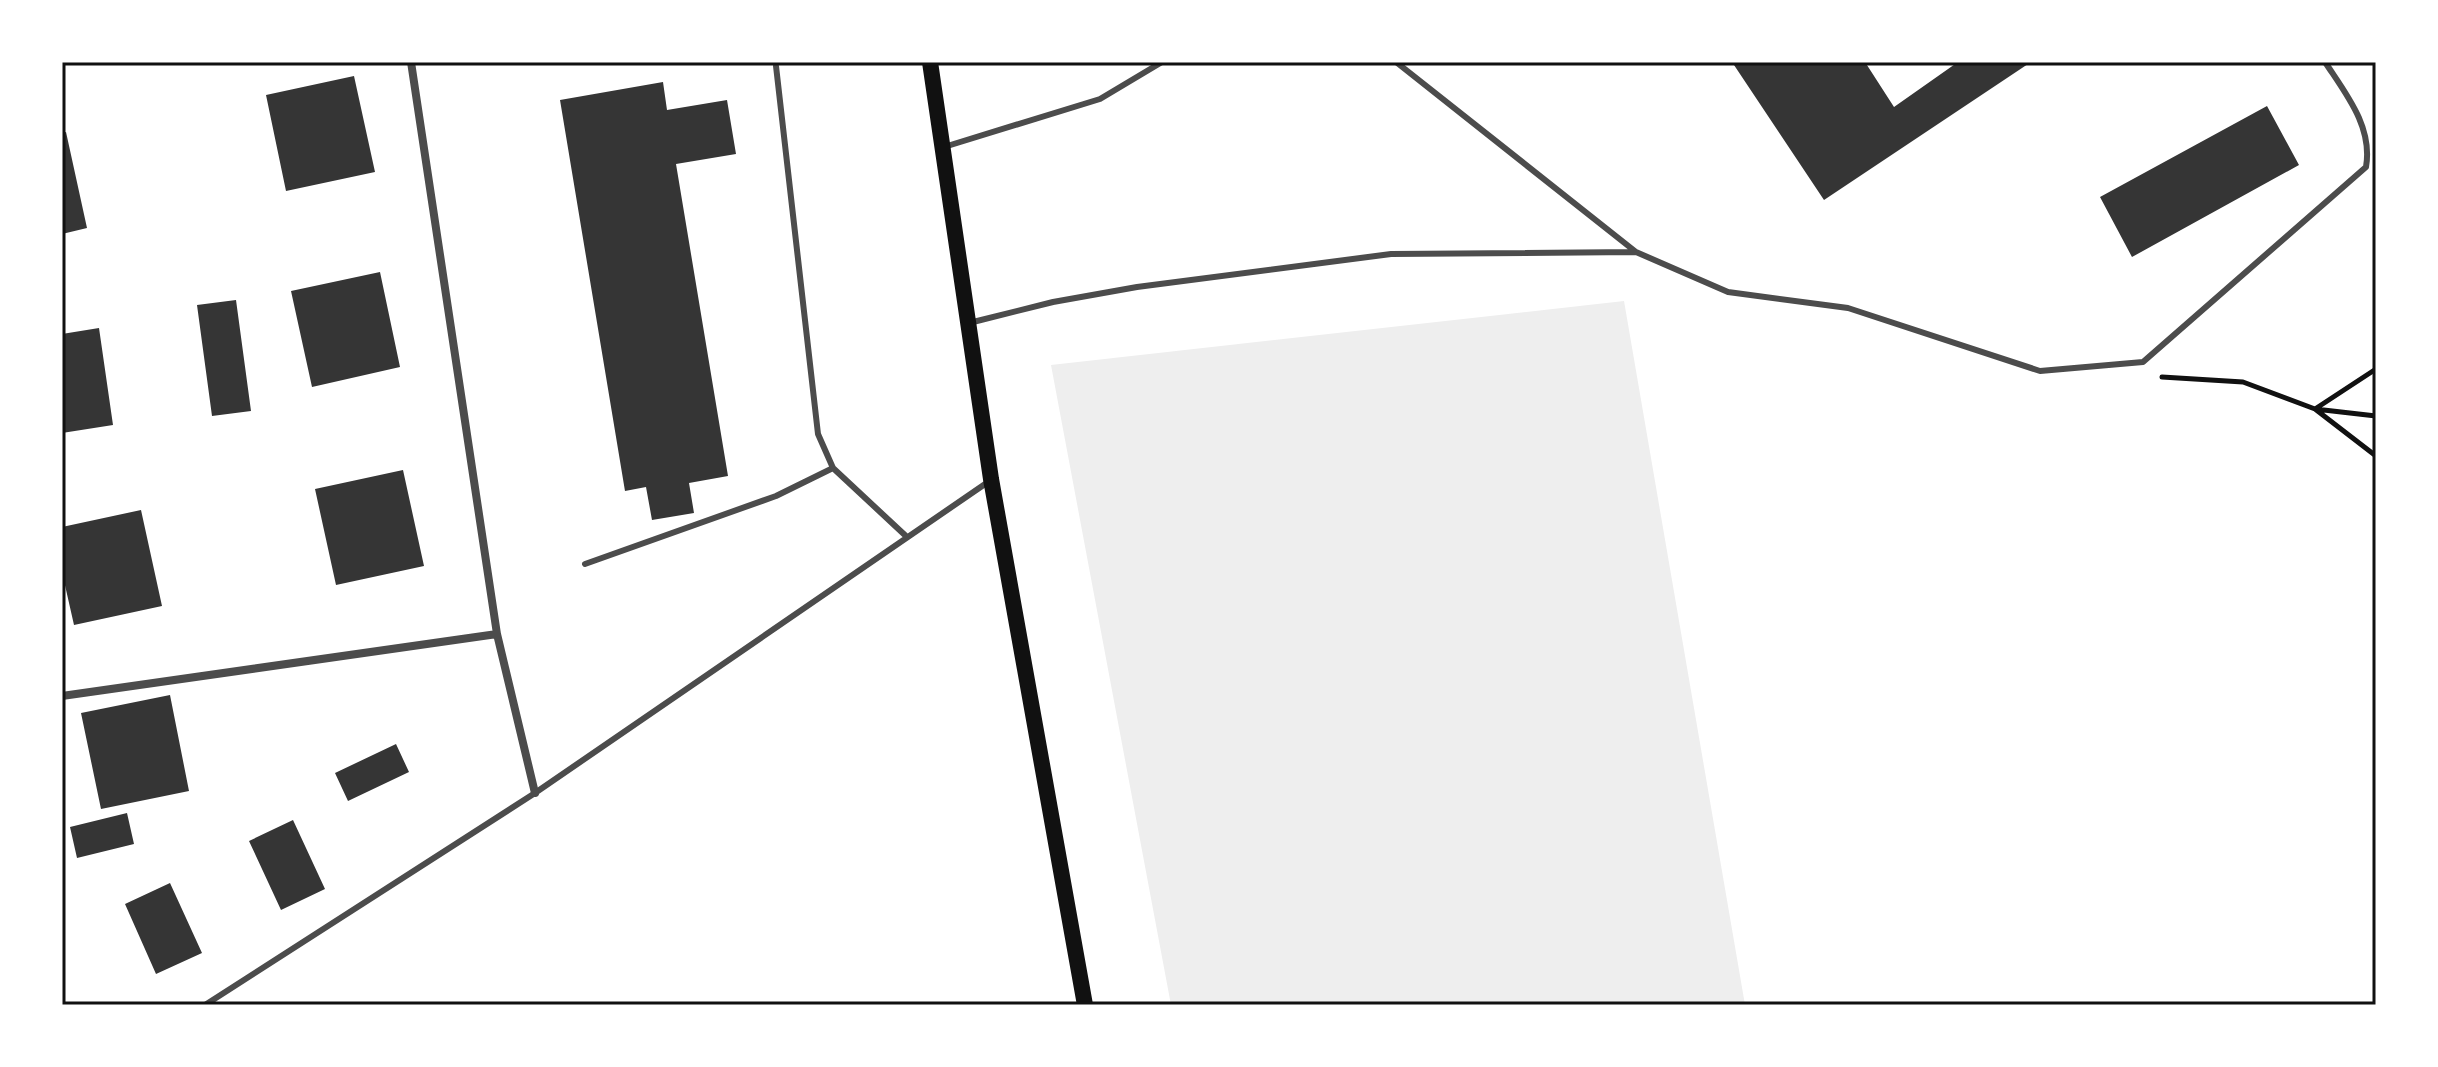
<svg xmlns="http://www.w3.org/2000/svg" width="2438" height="1067" font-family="'Exo 2',sans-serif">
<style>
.green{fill:#eee}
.building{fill:#353535}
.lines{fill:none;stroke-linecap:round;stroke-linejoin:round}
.path{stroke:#111;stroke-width:5}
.service{stroke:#4c4c4c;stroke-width:6}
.minor{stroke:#4c4c4c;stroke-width:8}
.secondary{stroke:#111;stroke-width:16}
.neatline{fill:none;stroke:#111;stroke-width:3}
</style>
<rect width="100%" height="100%" fill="#fff"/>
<path class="green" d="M 1624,301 L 1745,1005 L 1171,1005 L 1051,365 Z"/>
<path class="building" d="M 1732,62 L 1865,62 L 1894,107 L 1958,62 L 2031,62 L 1824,200 Z
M 354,76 L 375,172 L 286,191 L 266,95 Z
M 663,82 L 667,110 L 727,100 L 736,154 L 676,164 L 728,476 L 689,483 L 694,513 L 652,520 L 646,487 L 625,491 L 560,100 Z
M 2267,106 L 2299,165 L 2132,257 L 2100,197 Z
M 66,132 L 87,228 L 62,234 L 62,133 Z
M 380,272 L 400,367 L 312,387 L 291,291 Z
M 236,300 L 251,411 L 212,416 L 197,305 Z
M 99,328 L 113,425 L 62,433 L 62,334 Z
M 403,470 L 424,566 L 336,585 L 315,489 Z
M 141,510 L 162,606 L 74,625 L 62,572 L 62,527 Z
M 170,695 L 189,791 L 101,809 L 81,713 Z
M 396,744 L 409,772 L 348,801 L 335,773 Z
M 127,813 L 134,844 L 77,858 L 70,827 Z
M 293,820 L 325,889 L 281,910 L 249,841 Z
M 170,883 L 202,953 L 156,974 L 125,904 Z"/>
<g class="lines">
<path class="path" d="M 2376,369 L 2315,409 L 2376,416
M 2162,377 L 2243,382 L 2315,409 L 2376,456"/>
<path class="service" d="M 1396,62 L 1636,252
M 776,66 L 818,434 L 833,468 L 907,537
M 944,147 L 1100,99 L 1162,62
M 969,323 L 1053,302 L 1137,287 L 1391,254 L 1636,252 L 1728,292 L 1848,308 L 2040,371 L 2143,362 L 2366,167 C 2373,127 2346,94 2325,62
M 585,564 L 776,496 L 833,468
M 205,1005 L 535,793 L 988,482"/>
<path class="minor" d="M 411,62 L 497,634 L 535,793
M 62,696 L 497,634"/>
<path class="secondary" d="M 930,62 L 991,479 L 1085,1005"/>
</g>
<rect width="2438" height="1067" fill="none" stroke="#ffffff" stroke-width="128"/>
<rect x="64" y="64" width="2310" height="939" class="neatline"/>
</svg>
